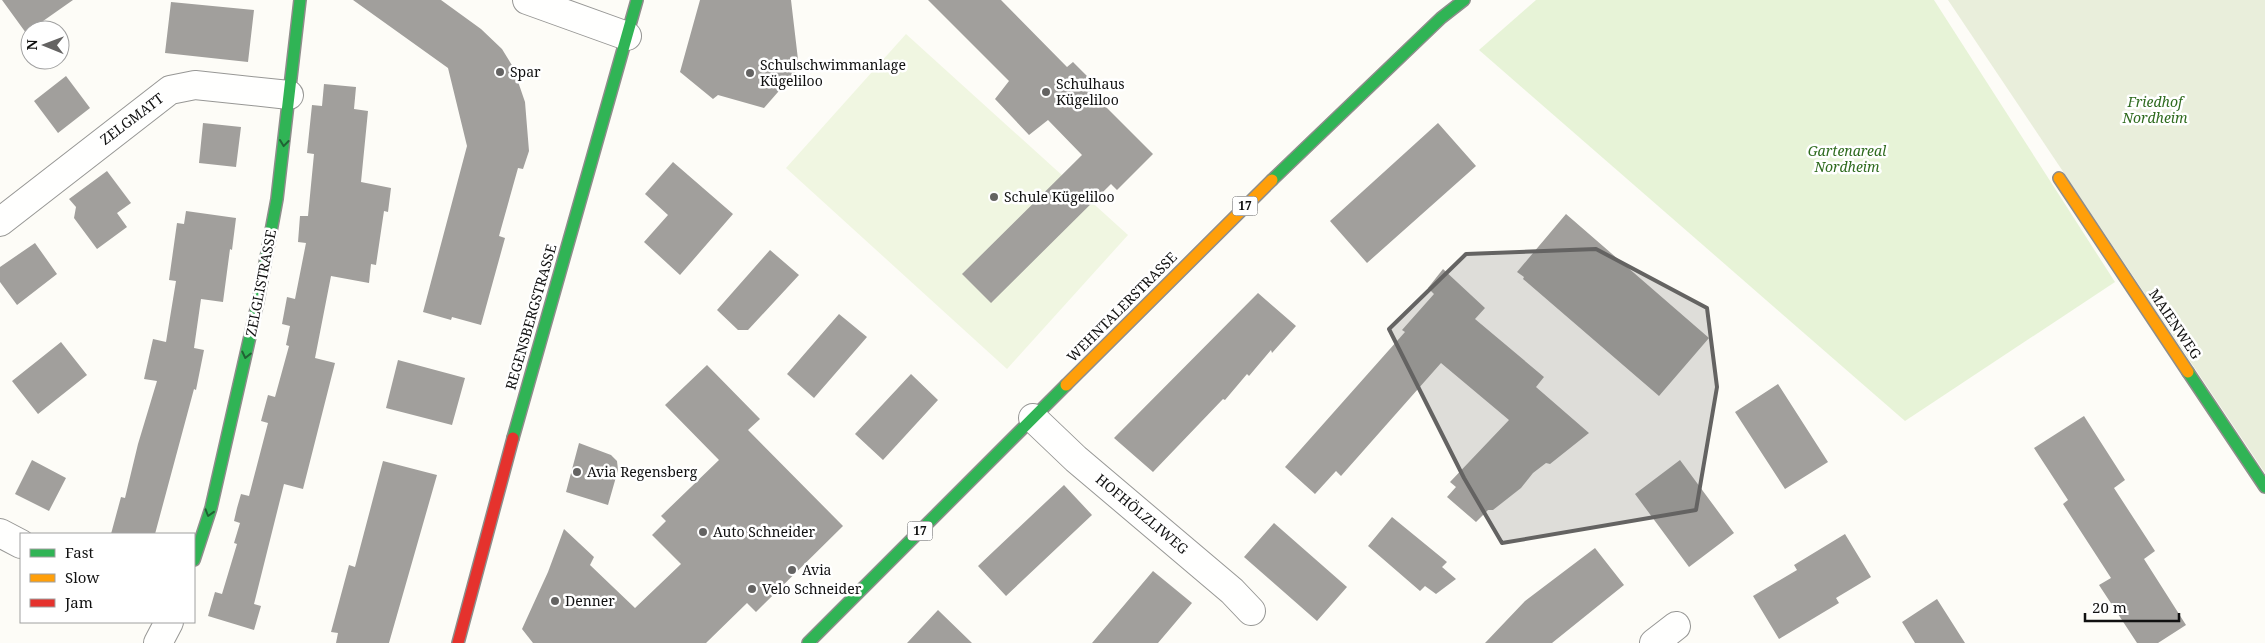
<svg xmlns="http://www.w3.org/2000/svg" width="2265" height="643" font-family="'Noto Serif',serif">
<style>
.green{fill:#e7f3d7}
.cemetery{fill:#e9eedb}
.pitch{fill:#f0f6e1}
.building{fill:#a19f9c}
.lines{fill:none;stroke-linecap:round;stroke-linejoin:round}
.street-casing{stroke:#979795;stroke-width:30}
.fast-casing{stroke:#8e8d8b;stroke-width:14}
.slow-casing{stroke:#8e8d8b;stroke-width:14}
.jam-casing{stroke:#8e8d8b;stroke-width:14}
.street{stroke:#fffffe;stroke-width:28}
.fast{stroke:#30b455;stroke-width:11}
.slow{stroke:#ff9f0a;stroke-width:11}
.jam{stroke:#e5322d;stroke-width:11}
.oneway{stroke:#206233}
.marked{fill:#646362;fill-opacity:0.2;stroke:#646362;stroke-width:4;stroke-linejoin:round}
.poi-dot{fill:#646362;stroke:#fff;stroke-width:2}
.labels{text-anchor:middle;stroke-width:5;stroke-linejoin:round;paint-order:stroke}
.shield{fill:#fff;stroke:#585858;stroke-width:1}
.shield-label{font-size:12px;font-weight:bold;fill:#111}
.poi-label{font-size:14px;fill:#111;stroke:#fff;text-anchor:start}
.park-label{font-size:14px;font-style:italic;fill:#2f6b1f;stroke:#fff}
.street-label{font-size:14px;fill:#111;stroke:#fff}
</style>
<rect width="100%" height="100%" fill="#fdfcf7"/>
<path class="green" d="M 1536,0 L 1934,0 L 2115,282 L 1905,421 L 1479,50 Z"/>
<path class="cemetery" d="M 1948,0 L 2265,0 L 2265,473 Z"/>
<path class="pitch" d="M 906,34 L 1128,235 L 1007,369 L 786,168 Z"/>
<path class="building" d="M 2,0 L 73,0 L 26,33 Z
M 353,0 L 441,0 L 481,29 L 502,49 L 513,67 L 525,102 L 529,151 L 523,169 L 518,168 L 499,236 L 505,238 L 481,325 L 452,317 L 451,320 L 423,312 L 467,146 L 448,68 Z
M 700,0 L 791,0 L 799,68 L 764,108 L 718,95 L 713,99 L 680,72 Z
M 928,0 L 1001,0 L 1067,67 L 1073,62 L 1088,77 L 1083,84 L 1153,154 L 1117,190 L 1111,184 L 991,303 L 962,274 L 1082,155 L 1048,120 L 1029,135 L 995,99 L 1009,81 Z
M 171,2 L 254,10 L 248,62 L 165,53 Z
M 66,76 L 90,108 L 58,133 L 34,101 Z
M 324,84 L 356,87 L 354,109 L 368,111 L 361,182 L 391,188 L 388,212 L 384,211 L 376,265 L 371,264 L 369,283 L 331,276 L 315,358 L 335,363 L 303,489 L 284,484 L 254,604 L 261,606 L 254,630 L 208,616 L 215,592 L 222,594 L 237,544 L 234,543 L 240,523 L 234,521 L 237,508 L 241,494 L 249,496 L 268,423 L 261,421 L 268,395 L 275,397 L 289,346 L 286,345 L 290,326 L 282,324 L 287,297 L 295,299 L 306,243 L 298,242 L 300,216 L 308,216 L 314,154 L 307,153 L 312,105 L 322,106 Z
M 203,123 L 241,127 L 236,167 L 199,163 Z
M 1438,123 L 1476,166 L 1367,263 L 1330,221 Z
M 673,162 L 733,214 L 680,275 L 644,242 L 668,215 L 645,194 Z
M 107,171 L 131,203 L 117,213 L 127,227 L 97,249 L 74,218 L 76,207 L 69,199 Z
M 186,211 L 236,218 L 232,250 L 230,249 L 223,302 L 201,299 L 194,348 L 204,350 L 196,390 L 194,389 L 155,534 L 111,534 L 121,497 L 125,498 L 138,444 L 157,381 L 144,379 L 153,339 L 166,342 L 176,281 L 169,280 L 177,223 L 184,224 Z
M 1566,214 L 1709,338 L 1659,396 L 1523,279 L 1524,277 L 1517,272 Z
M 35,243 L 57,274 L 17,305 L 0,282 L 0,267 Z
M 770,250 L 799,275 L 748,330 L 738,330 L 717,310 Z
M 1443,269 L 1485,308 L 1475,319 L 1544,377 L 1536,387 L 1589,433 L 1550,464 L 1546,463 L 1533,473 L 1521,488 L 1493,510 L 1488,510 L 1476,522 L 1447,497 L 1456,487 L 1450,482 L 1509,420 L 1441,363 L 1341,476 L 1336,471 L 1315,494 L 1285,467 L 1405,332 L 1402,330 L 1434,294 L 1428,288 Z
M 1258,293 L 1296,326 L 1272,353 L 1271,350 L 1249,376 L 1247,374 L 1225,400 L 1223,399 L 1153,472 L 1114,438 Z
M 839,314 L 867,337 L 814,398 L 787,374 Z
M 61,342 L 87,375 L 38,414 L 12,381 Z
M 398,360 L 465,378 L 452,425 L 386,408 Z
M 707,365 L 760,419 L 748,430 L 843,526 L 756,612 L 747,603 L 706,643 L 533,643 L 522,629 L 548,572 L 564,529 L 594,557 L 590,565 L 635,608 L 681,564 L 652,535 L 666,521 L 661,516 L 719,460 L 665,405 Z
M 911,374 L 938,400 L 883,460 L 855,434 Z
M 1778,384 L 1828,462 L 1785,489 L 1735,412 Z
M 2084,416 L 2125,480 L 2114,488 L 2155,551 L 2144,559 L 2186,625 L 2158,643 L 2137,643 L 2099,585 L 2111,578 L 2063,504 L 2068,500 L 2034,448 Z
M 579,443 L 611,455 L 617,461 L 618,470 L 608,505 L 566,492 Z
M 32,460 L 66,478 L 49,511 L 15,494 Z
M 1680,460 L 1734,533 L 1689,567 L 1635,494 Z
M 383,461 L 437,475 L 389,643 L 336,643 L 338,633 L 331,632 L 349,565 L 355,567 Z
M 1064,485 L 1092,515 L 1006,596 L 978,566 Z
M 1392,517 L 1447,562 L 1442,567 L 1456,579 L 1436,594 L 1425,586 L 1420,591 L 1368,546 Z
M 1274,523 L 1347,587 L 1317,621 L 1244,557 Z
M 1845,534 L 1871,577 L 1836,598 L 1839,603 L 1779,639 L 1753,596 L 1797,570 L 1794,565 Z
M 1595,548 L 1624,585 L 1552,643 L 1485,643 L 1525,601 Z
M 1153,571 L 1192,603 L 1158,643 L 1092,643 Z
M 1937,599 L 1965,643 L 1915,643 L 1902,622 Z
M 938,610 L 972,643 L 907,643 Z"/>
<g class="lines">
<g class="street-casing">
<path id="street" d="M 527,0 L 627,36
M 0,222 L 170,90 L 195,85 L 289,95
M 1033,418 L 1076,459 L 1232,591 L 1251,611
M 0,533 L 21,544
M 158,643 L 169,622
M 1654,643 L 1676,626"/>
</g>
<g class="fast-casing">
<path id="fast" d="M 1272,180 L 1441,18 L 1464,0
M 2188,372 L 2265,487
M 513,438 L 637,0
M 194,560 L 211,508 L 258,301 L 277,199 L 300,0
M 808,643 L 1066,385"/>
</g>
<g class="slow-casing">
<path id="slow" d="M 2059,178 L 2188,372
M 1066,385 L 1272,180"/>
</g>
<g class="jam-casing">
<path id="jam" d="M 458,643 L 513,438"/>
</g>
<use href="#street" class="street"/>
<use href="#fast" class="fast"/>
<use href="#slow" class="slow"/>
<use href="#jam" class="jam"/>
</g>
<defs><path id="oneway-chevron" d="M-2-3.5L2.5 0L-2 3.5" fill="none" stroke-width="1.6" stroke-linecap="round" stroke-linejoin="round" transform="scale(1.25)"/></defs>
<g class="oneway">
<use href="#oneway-chevron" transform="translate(284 143) rotate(97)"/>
<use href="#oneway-chevron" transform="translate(246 355) rotate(103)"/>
<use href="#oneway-chevron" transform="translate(209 513) rotate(107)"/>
</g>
<path class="marked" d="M 1596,249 L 1707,308 L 1717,387 L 1696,510 L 1502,543 L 1464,478 L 1389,329 L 1466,254 Z"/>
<g class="poi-dot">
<circle cx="500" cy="72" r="5"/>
<circle cx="750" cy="73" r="5"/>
<circle cx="1046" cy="92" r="5"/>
<circle cx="994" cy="197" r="5"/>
<circle cx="577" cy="472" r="5"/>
<circle cx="703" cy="532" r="5"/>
<circle cx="792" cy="570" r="5"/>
<circle cx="752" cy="589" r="5"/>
<circle cx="555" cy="601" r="5"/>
</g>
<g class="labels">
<g class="shield">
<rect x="1232.5" y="196.5" width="25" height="19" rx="4"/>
<rect x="907.5" y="521.5" width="25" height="19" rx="4"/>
</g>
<g class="shield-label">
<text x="1245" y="210">17</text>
<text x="920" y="535">17</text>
</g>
<g class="poi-label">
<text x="760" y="70">Schulschwimmanlage<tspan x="760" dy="16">Kügeliloo</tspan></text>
<text x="510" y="77">Spar</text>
<text x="1056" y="89">Schulhaus<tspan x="1056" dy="16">Kügeliloo</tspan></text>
<text x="1004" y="202">Schule Kügeliloo</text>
<text x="587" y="477">Avia Regensberg</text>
<text x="713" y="537">Auto Schneider</text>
<text x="802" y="575">Avia</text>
<text x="762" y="594">Velo Schneider</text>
<text x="565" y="606">Denner</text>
</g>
<g class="park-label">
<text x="2155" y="107">Friedhof<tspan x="2155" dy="16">Nordheim</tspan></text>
<text x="1847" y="156">Gartenareal<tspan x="1847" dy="16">Nordheim</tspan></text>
</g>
<g class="street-label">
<text transform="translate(132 119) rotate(-37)" y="5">ZELGMATT</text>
<text transform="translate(261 283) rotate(-79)" y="5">ZELGLISTRASSE</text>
<text transform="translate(1122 307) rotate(-45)" y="5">WEHNTALERSTRASSE</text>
<text transform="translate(531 317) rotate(-74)" y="5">REGENSBERGSTRASSE</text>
<text transform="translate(2175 324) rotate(56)" y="5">MAIENWEG</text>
<text transform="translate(1142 514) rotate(40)" y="5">HOFHÖLZLIWEG</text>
</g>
</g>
<rect x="20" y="533" width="175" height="90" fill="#ffffff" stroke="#a0a0a0"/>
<rect x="30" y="549" width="25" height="8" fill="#30b455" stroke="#a0a0a0"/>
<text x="65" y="558" font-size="15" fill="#111111">Fast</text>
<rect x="30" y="574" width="25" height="8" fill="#ff9f0a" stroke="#a0a0a0"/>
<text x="65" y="583" font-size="15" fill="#111111">Slow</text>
<rect x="30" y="599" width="25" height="8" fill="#e5322d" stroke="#a0a0a0"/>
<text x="65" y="608" font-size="15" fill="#111111">Jam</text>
<g transform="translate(45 45) rotate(271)"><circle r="24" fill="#ffffff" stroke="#a0a0a0"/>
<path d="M0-4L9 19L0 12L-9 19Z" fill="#646362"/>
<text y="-8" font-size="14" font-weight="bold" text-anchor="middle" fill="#111111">N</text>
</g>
<path d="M2085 613v8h94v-8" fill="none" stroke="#111111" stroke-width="2.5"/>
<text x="2092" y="613" font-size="15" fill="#111111" stroke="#ffffff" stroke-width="4" paint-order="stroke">20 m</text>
</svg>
